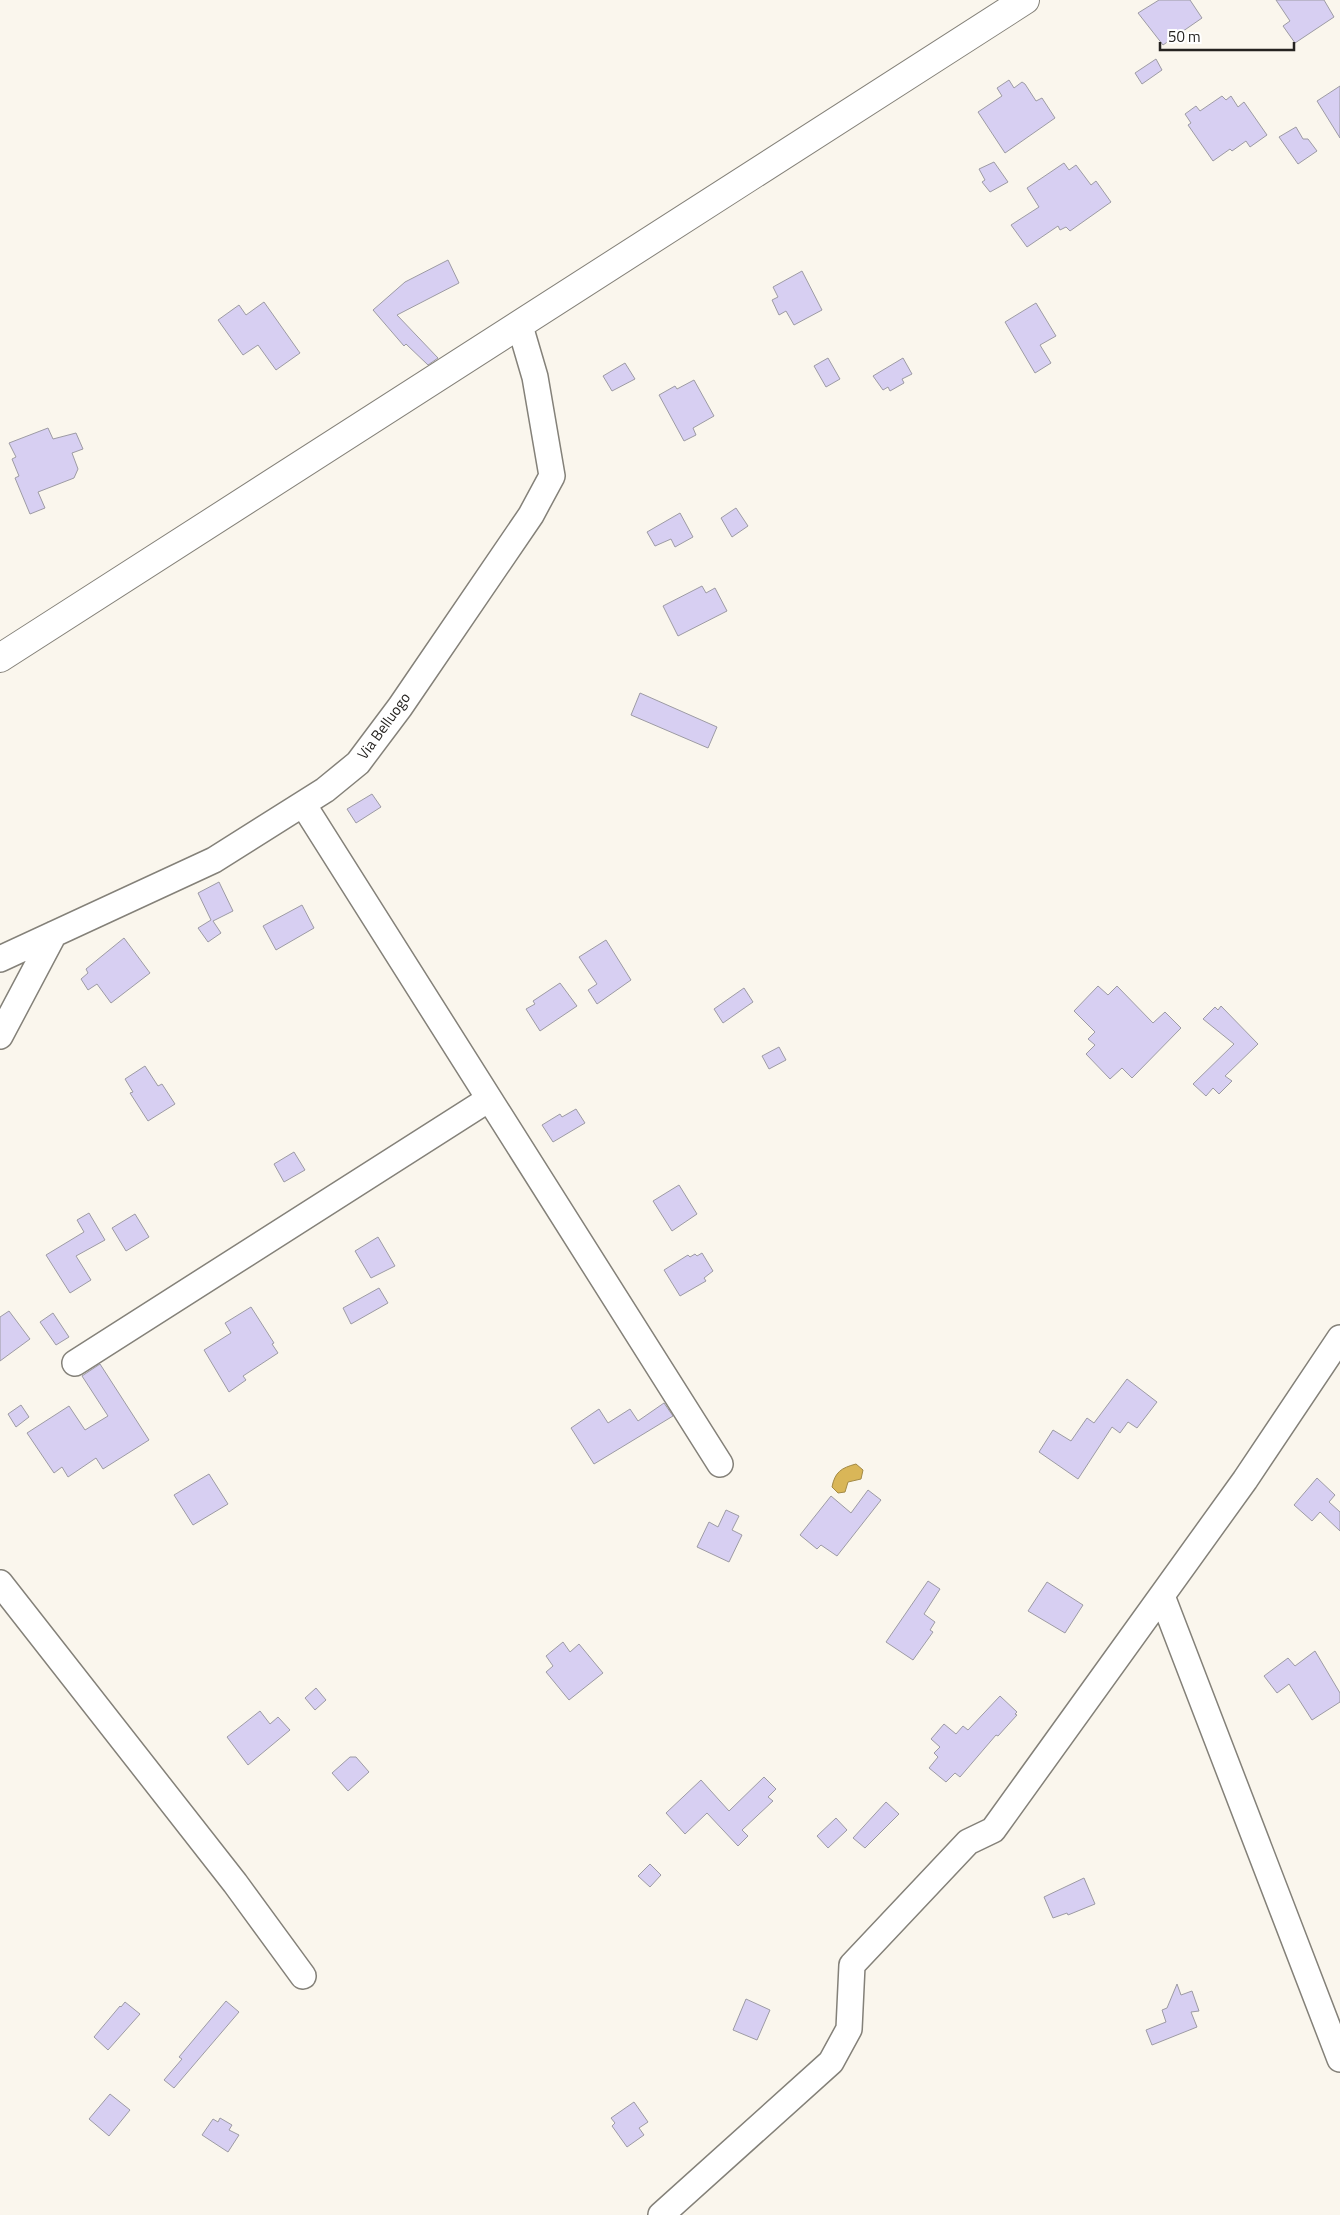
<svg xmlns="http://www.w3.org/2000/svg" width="1340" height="2215" font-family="'Titillium Web',sans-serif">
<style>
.water{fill:#d9b658;stroke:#a38a47}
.building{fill:#d7cff2;stroke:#9d9ba4}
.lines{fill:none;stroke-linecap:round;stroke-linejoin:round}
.minor-casing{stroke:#848179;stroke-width:28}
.major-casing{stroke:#848179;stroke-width:30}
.minor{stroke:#fff;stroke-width:25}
.major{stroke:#fff;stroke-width:28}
.labels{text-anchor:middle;stroke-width:5;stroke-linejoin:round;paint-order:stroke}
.street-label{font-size:15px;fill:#252320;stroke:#fff}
</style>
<rect width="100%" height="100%" fill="#faf6ed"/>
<path class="water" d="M 856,1464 L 863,1470 L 861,1479 L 848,1482 L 845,1492 L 838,1493 L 832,1487 C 835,1472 841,1468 856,1464 Z"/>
<path class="building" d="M 1159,0 L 1190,0 L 1202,18 L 1163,45 L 1138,13 Z
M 1276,0 L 1324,0 L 1334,17 L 1295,43 L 1283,26 L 1290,21 Z
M 1156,59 L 1162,70 L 1142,84 L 1135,73 Z
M 1009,80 L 1014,88 L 1022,82 L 1025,84 L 1036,101 L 1042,98 L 1055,118 L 1005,153 L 978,112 L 1002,96 L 997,88 Z
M 1340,86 L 1340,138 L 1317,101 Z
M 1222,96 L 1226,100 L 1231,96 L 1238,107 L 1244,102 L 1267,135 L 1250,147 L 1246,141 L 1232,151 L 1230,149 L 1213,161 L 1188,125 L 1191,123 L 1185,114 L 1196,106 L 1200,111 Z
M 1296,127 L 1303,139 L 1308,139 L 1317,151 L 1298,164 L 1279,137 Z
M 994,162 L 1008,182 L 990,192 L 982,182 L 985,180 L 979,169 Z
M 1064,163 L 1069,170 L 1076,165 L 1091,185 L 1096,181 L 1111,202 L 1070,231 L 1066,227 L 1060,230 L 1058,226 L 1027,247 L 1011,225 L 1039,207 L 1027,188 Z
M 448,260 L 459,283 L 397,315 L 438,358 L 428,365 L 406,344 L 404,346 L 373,310 L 405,282 Z
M 802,271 L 822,310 L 794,325 L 786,311 L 779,315 L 772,300 L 778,297 L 773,287 Z
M 264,302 L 300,353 L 276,370 L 258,345 L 243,355 L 218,320 L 239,305 L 246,315 Z
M 1036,303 L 1056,336 L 1040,345 L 1051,363 L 1035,373 L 1005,322 Z
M 828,358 L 840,379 L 826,387 L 814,366 Z
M 903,358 L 912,374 L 902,379 L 904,383 L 890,391 L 888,387 L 883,390 L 873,376 Z
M 625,363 L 635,379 L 612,391 L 603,376 Z
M 694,380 L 714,416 L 693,428 L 696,435 L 684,441 L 659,395 L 675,386 L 677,389 Z
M 48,428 L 53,439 L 76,433 L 83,449 L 72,453 L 78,469 L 74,478 L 38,492 L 45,508 L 30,514 L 15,478 L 19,476 L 12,459 L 16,457 L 9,443 Z
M 736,508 L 748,526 L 732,537 L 721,518 Z
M 680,513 L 693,537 L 675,547 L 671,539 L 655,546 L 647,532 Z
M 702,586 L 706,593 L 715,588 L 727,611 L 678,636 L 663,606 Z
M 640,693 L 717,727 L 708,748 L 631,715 Z
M 372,794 L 381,807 L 356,823 L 347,809 Z
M 219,882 L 233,911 L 213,921 L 221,933 L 208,942 L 198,928 L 211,920 L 198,893 Z
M 302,905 L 314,928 L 276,950 L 263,926 Z
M 124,938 L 150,973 L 111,1003 L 97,984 L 88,990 L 81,979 L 88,973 L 86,969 Z
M 606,940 L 631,980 L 597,1004 L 588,990 L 597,984 L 579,957 Z
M 560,983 L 577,1006 L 540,1031 L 526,1009 L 535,1004 L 533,1001 Z
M 1098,986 L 1108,995 L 1117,986 L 1153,1023 L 1165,1012 L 1181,1028 L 1132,1078 L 1122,1068 L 1110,1079 L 1086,1054 L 1095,1045 L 1088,1039 L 1095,1032 L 1074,1011 Z
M 744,988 L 753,1002 L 723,1023 L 714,1009 Z
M 1221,1006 L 1258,1044 L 1225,1076 L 1232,1081 L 1219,1094 L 1213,1088 L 1206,1096 L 1193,1084 L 1234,1044 L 1203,1019 L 1215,1007 L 1218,1010 Z
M 779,1047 L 786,1060 L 769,1069 L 762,1056 Z
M 145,1066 L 158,1086 L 162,1084 L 175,1104 L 148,1121 L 130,1093 L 133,1092 L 125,1079 Z
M 576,1109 L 585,1123 L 553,1142 L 542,1125 L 560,1114 L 562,1117 Z
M 294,1152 L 305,1170 L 284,1182 L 274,1164 Z
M 679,1185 L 697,1214 L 672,1231 L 653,1201 Z
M 89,1213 L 105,1240 L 76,1256 L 91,1280 L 70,1293 L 46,1255 L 84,1232 L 77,1220 Z
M 135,1214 L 149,1237 L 126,1251 L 112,1228 Z
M 378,1237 L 395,1266 L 371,1278 L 355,1251 Z
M 702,1253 L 713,1271 L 704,1278 L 706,1281 L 680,1296 L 664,1270 L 688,1255 L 690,1257 L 695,1254 L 697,1256 Z
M 379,1288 L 388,1303 L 351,1324 L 343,1308 Z
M 251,1307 L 274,1343 L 272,1344 L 278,1353 L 243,1376 L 246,1380 L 229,1392 L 204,1350 L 231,1333 L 225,1323 Z
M 9,1311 L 30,1339 L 0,1361 L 0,1317 Z
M 53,1313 L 69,1337 L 56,1345 L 40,1322 Z
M 100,1364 L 149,1440 L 103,1469 L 96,1458 L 68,1477 L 62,1467 L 54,1473 L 27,1433 L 69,1406 L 85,1430 L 108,1416 L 82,1376 Z
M 1127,1379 L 1157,1402 L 1137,1428 L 1128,1422 L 1120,1433 L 1112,1427 L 1078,1479 L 1039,1452 L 1053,1430 L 1071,1441 L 1087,1418 L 1094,1423 Z
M 664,1403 L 673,1416 L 594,1464 L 571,1428 L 599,1409 L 608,1423 L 630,1409 L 638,1421 Z
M 21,1405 L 29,1417 L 16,1427 L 8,1414 Z
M 209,1474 L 228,1504 L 193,1525 L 174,1495 Z
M 1317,1478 L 1335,1495 L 1329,1502 L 1340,1512 L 1340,1531 L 1320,1512 L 1312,1521 L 1294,1505 Z
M 868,1490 L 881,1500 L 837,1556 L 821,1545 L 817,1549 L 800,1535 L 831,1496 L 851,1513 Z
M 726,1510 L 739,1516 L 732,1530 L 742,1535 L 729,1562 L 697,1547 L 709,1522 L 718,1527 Z
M 928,1581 L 940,1589 L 924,1614 L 935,1622 L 930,1630 L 933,1632 L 913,1660 L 886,1642 Z
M 1047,1582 L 1083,1605 L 1065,1633 L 1028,1611 Z
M 563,1642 L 570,1652 L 579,1644 L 603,1673 L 569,1700 L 546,1672 L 553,1666 L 546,1656 Z
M 1315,1651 L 1340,1693 L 1340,1702 L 1312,1720 L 1289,1684 L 1277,1693 L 1264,1676 L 1288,1658 L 1295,1666 Z
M 316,1688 L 326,1700 L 315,1710 L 305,1698 Z
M 1000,1696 L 1017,1712 L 1015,1714 L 1017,1715 L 998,1736 L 996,1735 L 960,1777 L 955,1773 L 946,1782 L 929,1768 L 938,1757 L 934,1753 L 940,1747 L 931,1739 L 944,1724 L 956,1734 L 963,1726 L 968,1730 Z
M 260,1711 L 270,1724 L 278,1717 L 290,1730 L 248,1765 L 227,1737 Z
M 350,1757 L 356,1757 L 369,1772 L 348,1791 L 332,1773 Z
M 764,1777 L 776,1789 L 768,1797 L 773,1801 L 742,1830 L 748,1836 L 738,1846 L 707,1813 L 685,1834 L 666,1813 L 701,1780 L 729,1811 Z
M 886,1802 L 899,1814 L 865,1848 L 853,1838 Z
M 836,1818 L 847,1830 L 828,1848 L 817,1836 Z
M 650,1864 L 661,1875 L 650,1887 L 638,1876 Z
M 1084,1878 L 1095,1904 L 1068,1915 L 1067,1913 L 1053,1918 L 1044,1897 Z
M 1177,1984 L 1181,1995 L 1192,1991 L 1199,2011 L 1191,2012 L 1197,2027 L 1152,2045 L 1146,2030 L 1166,2022 L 1162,2010 L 1167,2008 Z
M 746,1999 L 770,2010 L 757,2040 L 733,2030 Z
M 226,2001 L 239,2012 L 174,2088 L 164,2080 L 182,2059 L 179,2057 Z
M 125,2002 L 140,2014 L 108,2050 L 94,2037 L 120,2006 L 121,2007 Z
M 110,2094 L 130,2110 L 109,2136 L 89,2119 Z
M 634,2102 L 648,2122 L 639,2128 L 644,2135 L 627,2147 L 612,2126 L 615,2123 L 611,2118 Z
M 220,2118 L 232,2125 L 229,2130 L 239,2135 L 228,2152 L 202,2135 L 213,2119 L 218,2122 Z"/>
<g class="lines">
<g class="minor-casing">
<path id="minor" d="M 303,804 L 720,1464
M 0,959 L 214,860 L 325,790 L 358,763 L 400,707 L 531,515 L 552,476 L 535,377 L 520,326
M 0,1036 L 54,934
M 75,1363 L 489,1099
M 0,1583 L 235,1883 L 303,1976
M 1162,1596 L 1340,2059
M 661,2215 L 831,2062 L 849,2029 L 852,1965 L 968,1842 L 993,1830 L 1245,1480 L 1340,1338"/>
</g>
<g class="major-casing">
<path id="major" d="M 0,658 L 1025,0"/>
</g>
<use href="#minor" class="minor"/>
<use href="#major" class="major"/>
</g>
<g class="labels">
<g class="street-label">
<text transform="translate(384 726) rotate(-54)" y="5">Via Belluogo</text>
</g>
</g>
<path d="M1160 42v8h134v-8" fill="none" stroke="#252320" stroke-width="2.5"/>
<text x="1168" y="42" font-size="15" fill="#252320" stroke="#ffffff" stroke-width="4" paint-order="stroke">50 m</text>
</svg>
